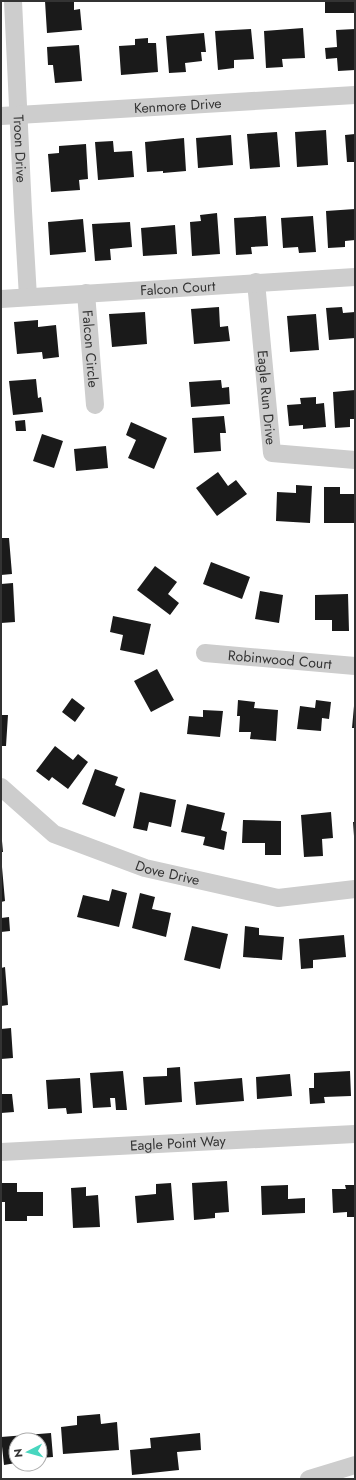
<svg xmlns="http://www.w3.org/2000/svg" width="356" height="1480" font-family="Jost,sans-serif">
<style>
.building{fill:#1a1a1a}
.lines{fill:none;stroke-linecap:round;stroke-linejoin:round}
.minor{stroke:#cdcdcd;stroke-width:18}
.labels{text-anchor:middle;stroke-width:4;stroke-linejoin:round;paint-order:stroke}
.street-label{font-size:14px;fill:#333;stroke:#fff}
</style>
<rect width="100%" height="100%" fill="#fff"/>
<path class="building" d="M 45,1 L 74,1 L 74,10 L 80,9 L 82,30 L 47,33 Z
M 325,1 L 355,1 L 355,13 L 325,13 Z
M 303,28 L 305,58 L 282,59 L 283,67 L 266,68 L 264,31 Z
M 251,29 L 254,59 L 234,60 L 234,68 L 218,70 L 215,31 Z
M 355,29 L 355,70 L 338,71 L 337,58 L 326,59 L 325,48 L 337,47 L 336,30 Z
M 204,33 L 206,52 L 201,52 L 202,61 L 185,63 L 186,72 L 169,73 L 166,36 Z
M 148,38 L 148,43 L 156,43 L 158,72 L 121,75 L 119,46 L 135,45 L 135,39 Z
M 79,45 L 82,81 L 55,83 L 53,65 L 48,65 L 47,47 Z
M 326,130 L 328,165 L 297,167 L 295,132 Z
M 277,132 L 280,167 L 250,169 L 247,134 Z
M 355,134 L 355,162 L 347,162 L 345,135 Z
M 231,135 L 233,165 L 198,168 L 196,138 Z
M 184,138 L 186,171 L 163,173 L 163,171 L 147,172 L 145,142 Z
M 113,141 L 114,152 L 132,151 L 134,177 L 98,180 L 95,142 Z
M 86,144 L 88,179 L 79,180 L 80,190 L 51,192 L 48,154 L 59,153 L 59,146 Z
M 355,209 L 355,240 L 345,241 L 345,247 L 328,248 L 326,211 Z
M 217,213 L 220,254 L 192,256 L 190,222 L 201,221 L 200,215 Z
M 266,216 L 268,246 L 251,247 L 252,254 L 236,255 L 234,218 Z
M 313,216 L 316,252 L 299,253 L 298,247 L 283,248 L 281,218 Z
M 83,219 L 86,252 L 50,255 L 48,222 Z
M 130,222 L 132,247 L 110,249 L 111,260 L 95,261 L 92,224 Z
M 175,225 L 177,254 L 143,256 L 141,228 Z
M 219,307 L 220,327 L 228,326 L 230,341 L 194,344 L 191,309 Z
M 342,307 L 343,313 L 355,312 L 355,338 L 329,340 L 326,308 Z
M 145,312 L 147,344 L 112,347 L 109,314 Z
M 316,314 L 319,350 L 290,352 L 287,316 Z
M 38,320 L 38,327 L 56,325 L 59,357 L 43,359 L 42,352 L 17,354 L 14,322 Z
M 36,379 L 38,398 L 41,397 L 43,412 L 13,415 L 9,381 Z
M 221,380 L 222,388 L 229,387 L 230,404 L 191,407 L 189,382 Z
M 355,390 L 355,419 L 350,419 L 350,427 L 335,428 L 333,392 Z
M 316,397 L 316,404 L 324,403 L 326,427 L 303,429 L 303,425 L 289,426 L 287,405 L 301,404 L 300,398 Z
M 224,416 L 226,433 L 220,433 L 221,451 L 194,453 L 192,418 Z
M 25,420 L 26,431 L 16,431 L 15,421 Z
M 131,422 L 167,438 L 154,469 L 128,458 L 136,440 L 126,435 Z
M 42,434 L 63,441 L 54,468 L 33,461 Z
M 106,446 L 108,468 L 76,471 L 74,449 Z
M 218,472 L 228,486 L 236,480 L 247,494 L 217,516 L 196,488 Z
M 296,485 L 312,486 L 310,523 L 276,521 L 277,492 L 296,493 Z
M 324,487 L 340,487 L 340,494 L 355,494 L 355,523 L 324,523 Z
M 1,538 L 9,538 L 12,574 L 1,575 Z
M 211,562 L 250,577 L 242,599 L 203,584 Z
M 155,566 L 177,582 L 168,594 L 179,603 L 170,615 L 137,590 Z
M 13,583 L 15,622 L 1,623 L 1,584 Z
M 260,591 L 283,595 L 279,623 L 255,619 Z
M 348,594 L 349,631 L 332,631 L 332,620 L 315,620 L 315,595 Z
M 113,616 L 151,624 L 144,655 L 120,650 L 123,635 L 110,632 Z
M 157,669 L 174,700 L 151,712 L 134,681 Z
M 72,698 L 85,708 L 75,722 L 62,712 Z
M 238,700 L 255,702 L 254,708 L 278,710 L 276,741 L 250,739 L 251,732 L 239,732 L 240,716 L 237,716 Z
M 316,700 L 331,702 L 329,719 L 322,718 L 321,731 L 297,729 L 300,706 L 315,708 Z
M 354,706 L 355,706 L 355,728 L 352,728 Z
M 203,710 L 223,711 L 220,737 L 187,734 L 189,716 L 203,717 Z
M 1,715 L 8,715 L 6,746 L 1,746 Z
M 55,746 L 73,760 L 78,754 L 88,762 L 68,789 L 52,777 L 49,781 L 36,771 Z
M 95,769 L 118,777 L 115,785 L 125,789 L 115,817 L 82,804 Z
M 140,792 L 176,800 L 171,827 L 149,822 L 147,831 L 133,828 Z
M 187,804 L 225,813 L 221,830 L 227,832 L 224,850 L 203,845 L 205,837 L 181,832 Z
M 331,812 L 333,838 L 322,839 L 323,856 L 304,857 L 301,815 Z
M 243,820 L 281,821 L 281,855 L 265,855 L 265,843 L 242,843 Z
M 353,822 L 355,822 L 355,836 L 354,836 Z
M 1,841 L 2,841 L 3,852 L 1,852 Z
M 1,867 L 2,867 L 5,901 L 1,902 Z
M 112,889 L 127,893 L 119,927 L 77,917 L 83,895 L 109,901 Z
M 140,893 L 155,897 L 152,909 L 171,913 L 166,937 L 132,928 Z
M 9,917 L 10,931 L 1,932 L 1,918 Z
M 192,926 L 228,934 L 220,969 L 184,960 Z
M 245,926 L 259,928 L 259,935 L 284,937 L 282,960 L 243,957 Z
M 344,935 L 346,957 L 313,960 L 313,968 L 301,969 L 299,939 Z
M 5,967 L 8,1005 L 1,1006 L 1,968 Z
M 11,1028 L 13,1058 L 1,1059 L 1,1029 Z
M 180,1067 L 182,1102 L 145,1105 L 143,1077 L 167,1076 L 167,1068 Z
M 123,1071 L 127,1110 L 116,1110 L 115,1098 L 110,1098 L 111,1107 L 93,1108 L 90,1073 Z
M 350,1071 L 351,1096 L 324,1097 L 325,1103 L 310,1104 L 309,1088 L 314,1088 L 314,1073 Z
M 290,1074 L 292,1096 L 257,1099 L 256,1077 Z
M 80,1078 L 82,1113 L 67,1114 L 66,1108 L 48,1109 L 46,1080 Z
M 242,1078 L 244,1101 L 196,1105 L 194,1082 Z
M 1,1094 L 12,1094 L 14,1112 L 1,1113 Z
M 227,1181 L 229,1212 L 215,1213 L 215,1218 L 194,1220 L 192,1183 Z
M 1,1183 L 17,1183 L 17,1192 L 43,1192 L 43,1216 L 27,1216 L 27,1221 L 5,1221 L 5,1202 L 1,1202 Z
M 171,1183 L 174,1220 L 137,1223 L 135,1196 L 156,1194 L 156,1184 Z
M 288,1185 L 288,1199 L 305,1198 L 305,1213 L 262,1215 L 261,1186 Z
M 345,1185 L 355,1185 L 355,1217 L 347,1217 L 347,1212 L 333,1213 L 332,1189 L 346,1189 Z
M 86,1187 L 86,1196 L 98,1195 L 100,1227 L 73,1228 L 71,1188 Z
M 100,1414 L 101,1424 L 117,1422 L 119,1450 L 63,1454 L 61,1427 L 77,1425 L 77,1416 Z
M 51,1433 L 53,1457 L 40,1458 L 40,1440 L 16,1440 L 16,1463 L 4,1465 L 1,1437 Z
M 200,1433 L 201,1450 L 177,1452 L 179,1470 L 132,1475 L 130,1450 L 151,1448 L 150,1438 Z"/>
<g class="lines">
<g class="minor">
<path id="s1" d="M 13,1 L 23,211 L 28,297"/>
<path id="s2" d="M 1,116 L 355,95"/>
<path id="s3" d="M 256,282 L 272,453 L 355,460"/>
<path id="s4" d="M 86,293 L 95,405"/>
<path id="s5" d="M 1,299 L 355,277"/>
<path id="s6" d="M 205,653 L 355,666"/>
<path id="s7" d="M 1,787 L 54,834 L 145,868 L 278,898 L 355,889"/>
<path id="s8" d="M 1,1152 L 355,1134"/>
<path d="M 309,1479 L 355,1465"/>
</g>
</g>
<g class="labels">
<g class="street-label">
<text dy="5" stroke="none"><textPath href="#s2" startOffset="177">Kenmore Drive</textPath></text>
<text dy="5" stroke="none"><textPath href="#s1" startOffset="148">Troon Drive</textPath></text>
<text dy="5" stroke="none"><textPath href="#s5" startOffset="177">Falcon Court</textPath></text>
<text dy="5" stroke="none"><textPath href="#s4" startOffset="56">Falcon Circle</textPath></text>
<text dy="5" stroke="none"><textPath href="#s3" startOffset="116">Eagle Run Drive</textPath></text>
<text dy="5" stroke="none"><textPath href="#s6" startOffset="75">Robinwood Court</textPath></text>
<text dy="5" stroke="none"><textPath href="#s7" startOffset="191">Dove Drive</textPath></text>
<text dy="5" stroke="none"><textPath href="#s8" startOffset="177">Eagle Point Way</textPath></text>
</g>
</g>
<rect width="356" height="1480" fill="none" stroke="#333333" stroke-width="4"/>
<g transform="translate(28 1452) rotate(264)"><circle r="19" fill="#ffffff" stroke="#adadad"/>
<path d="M0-3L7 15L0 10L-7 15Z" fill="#48d6bf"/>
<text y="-6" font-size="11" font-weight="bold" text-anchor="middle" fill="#333333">N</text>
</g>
</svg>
